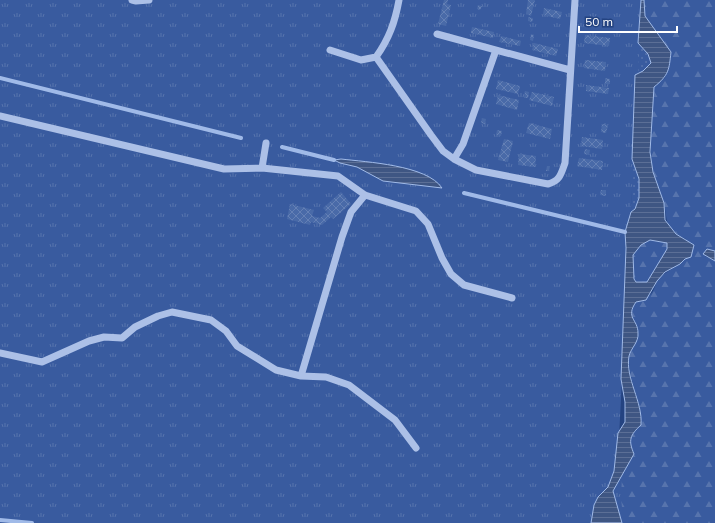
<svg xmlns="http://www.w3.org/2000/svg" width="715" height="523" font-family="Mulish,sans-serif">
<style>
.grass{fill:url(#grass-dots)}
.forest{fill:url(#forest-firs)}
.park{fill:url(#park-tufts)}
.water{fill:url(#water-rules);stroke:#a0bae8;fill-rule:evenodd}
.lines{fill:none;stroke-linecap:round;stroke-linejoin:round}
.stream{stroke:#a0bae8;stroke-width:4}
.building{fill:url(#building-cross-hatch)}
.minor{stroke:#acc0e7;stroke-width:7}
</style>
<defs>
<pattern id="grass-dots" width="8" height="8" patternUnits="userSpaceOnUse"><rect width="8" height="8" fill="#395b9f"/><path d="M2 2h.1M6 6h.1" fill="none" stroke="#5774ad" stroke-width="1.8" stroke-linecap="round"/></pattern>
<pattern id="forest-firs" width="22" height="20" patternUnits="userSpaceOnUse"><rect width="22" height="20" fill="#395b9f"/><path d="M5 1l3.5 6h-7zM16 11l3.5 6h-7z" fill="#5774ad"/></pattern>
<pattern id="park-tufts" width="24" height="20" patternUnits="userSpaceOnUse"><rect width="24" height="20" fill="#395b9f"/><path d="M3 7l-1-3M5 7V3M7 7l1-3M15 17l-1-3M17 17v-4M19 17l1-3" fill="none" stroke="#5774ad"/></pattern>
<pattern id="water-rules" width="6" height="5" patternUnits="userSpaceOnUse"><rect width="6" height="5" fill="#3f5683"/><path d="M0 2.5h6" fill="none" stroke="#5c6f96"/></pattern>
<pattern id="building-cross-hatch" width="8" height="8" patternUnits="userSpaceOnUse"><rect width="8" height="8" fill="#496aa8"/><path d="M0 0l8 8M0 8l8-8" fill="none" stroke="#6480b5"/></pattern>
</defs>
<rect width="100%" height="100%" fill="#244381"/>
<path class="grass" d="M 638,43 L 648,54 L 651,63 L 643,71 L 635,75 Z
M 632,159 C 638,175 647,200 631,212 Z"/>
<path class="forest" d="M 644,0 L 715,0 L 715,251 L 707,249 L 705,256 L 715,261 L 715,523 L 622,523 L 617,483 L 634,454 C 628,440 630,435 641,425 C 643,401 627,380 629,356 C 630,348 640,340 638,331 C 636,324 629,316 632,308 C 636,299 645,300 651,294 C 655,290 655,283 659,278 C 665,272 683,264 685,258 C 686,252 686,245 686,239 C 664,229 668,222 664,203 C 661,192 655,181 653,170 C 648,143 653,114 654,86 L 665,78 L 671,52 L 645,16 Z
M 650,240 L 667,243 L 667,249 L 647,282 L 636,281 L 634,279 L 633,255 L 641,245 Z"/>
<path class="park" d="M 0,0 L 642,0 L 617,475 L 622,476 L 621,499 L 624,523 L 0,523 Z"/>
<path class="water" d="M 641,0 L 644,0 L 645,16 L 671,52 C 669,70 669,75 654,87 L 650,152 L 653,172 L 664,203 L 665,220 L 676,234 L 694,245 L 691,257 L 685,259 L 680,264 L 665,272 L 657,281 L 646,300 L 636,302 C 625,318 638,319 638,333 C 639,342 631,348 629,356 C 625,378 643,402 641,425 C 630,435 628,440 634,454 L 613,491 L 622,523 L 591,523 L 594,505 L 598,497 L 608,487 L 614,471 L 618,433 L 625,422 L 625,402 L 621,379 L 626,248 L 625,232 L 631,212 L 635,209 L 639,198 L 639,179 L 632,159 L 635,75 L 643,71 L 651,63 L 648,54 L 638,43 ZM 650,240 L 667,243 L 667,249 L 647,282 L 636,282 L 634,279 L 633,255 L 641,245 Z
M 341,159 C 366,162 427,165 442,188 L 383,181 L 357,167 L 340,163 L 334,160 Z
M 707,249 L 715,251 L 715,261 L 703,254 Z"/>
<g class="lines">
<path class="stream" d="M 0,78 L 241,138
M 282,147 L 334,160
M 464,193 L 625,232
M 0,520 L 32,523"/>
</g>
<path class="building" d="M 444,0 L 448,0 L 447,4 L 451,5 L 446,26 L 438,24 Z
M 528,0 L 535,0 L 531,16 L 526,14 Z
M 478,5 L 482,6 L 480,10 L 477,9 Z
M 544,8 L 562,12 L 560,19 L 543,15 Z
M 528,17 L 533,18 L 532,22 L 528,21 Z
M 472,27 L 494,32 L 493,38 L 471,33 Z
M 531,34 L 534,35 L 533,41 L 530,40 Z
M 585,35 L 610,38 L 609,46 L 584,43 Z
M 501,36 L 521,41 L 520,46 L 499,42 Z
M 534,43 L 558,49 L 556,56 L 532,50 Z
M 585,60 L 606,62 L 605,71 L 584,68 Z
M 605,78 L 610,79 L 610,84 L 605,84 Z
M 498,80 L 520,86 L 518,94 L 496,89 Z
M 586,85 L 609,88 L 608,94 L 586,91 Z
M 525,91 L 529,92 L 528,98 L 524,98 Z
M 532,92 L 554,97 L 552,106 L 529,100 Z
M 498,95 L 519,100 L 517,110 L 496,104 Z
M 482,118 L 486,119 L 485,124 L 481,123 Z
M 529,123 L 552,129 L 550,139 L 526,133 Z
M 602,124 L 608,125 L 606,133 L 601,132 Z
M 497,130 L 502,131 L 501,136 L 496,135 Z
M 582,137 L 603,140 L 602,149 L 581,146 Z
M 504,139 L 513,141 L 508,162 L 498,160 Z
M 585,149 L 590,150 L 589,155 L 584,154 Z
M 519,154 L 536,156 L 535,167 L 518,165 Z
M 579,158 L 603,161 L 602,170 L 577,166 Z
M 547,166 L 550,166 L 549,171 L 546,171 Z
M 601,190 L 606,190 L 606,196 L 600,195 Z
M 341,192 L 351,204 L 333,219 L 331,217 L 322,225 L 311,222 L 310,225 L 287,219 L 290,204 L 314,210 L 312,216 L 320,218 L 327,212 L 323,208 Z"/>
<g class="lines">
<path class="minor" d="M 132,0 L 136,1 L 149,0
M 437,34 L 570,70
M 330,50 L 361,60 L 376,57 C 389,39 395,22 399,0
M 376,57 L 431,135 L 443,151 L 454,159 L 476,170 L 548,184 C 560,181 561,174 565,163 L 575,0
M 0,116 L 224,169 L 262,168 L 338,176 L 365,195 L 416,211 L 428,224 L 442,258 L 451,274 L 464,285 L 512,298
M 454,159 L 463,144 L 496,50
M 262,168 L 266,143
M 0,353 L 42,362 L 89,341 L 104,337 L 122,338 L 135,327 L 158,316 L 172,312 L 211,320 L 226,331 L 237,346 L 276,370 L 301,376 L 326,377 L 349,385 L 395,420 L 416,448
M 301,376 L 342,237 L 351,212 L 365,195"/>
</g>
<path d="M579 26v6h98v-6" fill="none" stroke="#ffffff" stroke-width="2"/>
<text x="585" y="26" font-size="12" fill="#ffffff" stroke="#244381" stroke-width="3" paint-order="stroke">50 m</text>
</svg>
